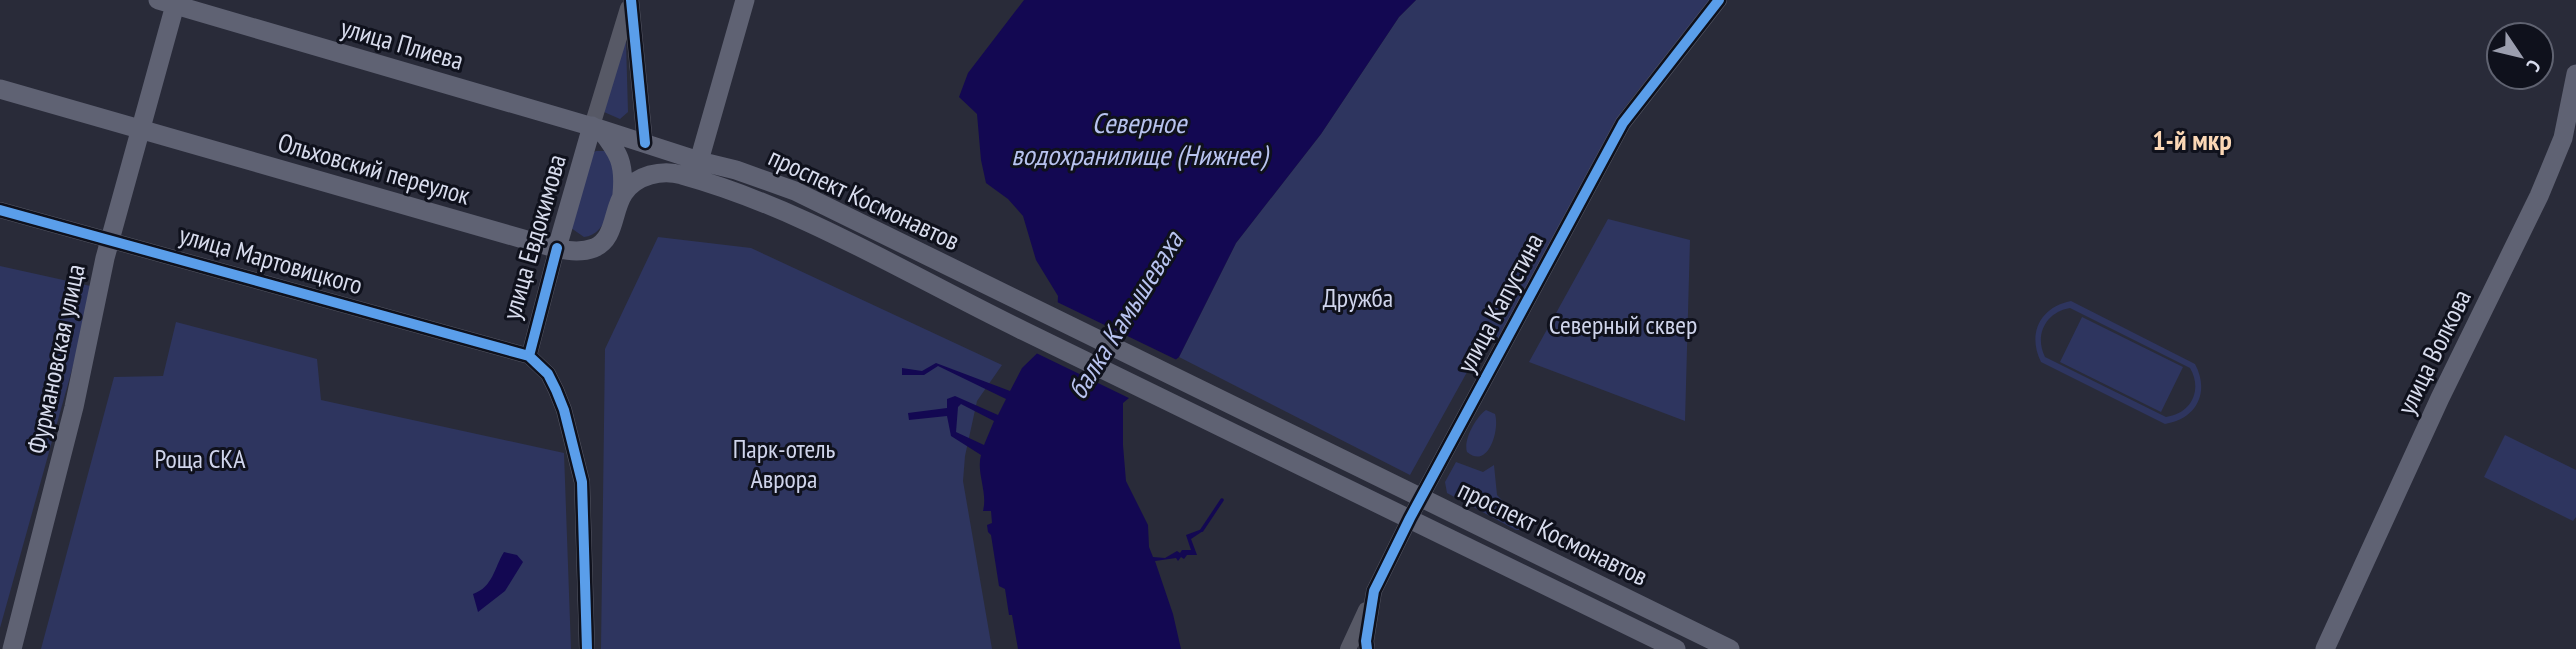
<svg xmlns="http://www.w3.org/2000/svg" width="2576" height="649" font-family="'PT Sans Narrow',sans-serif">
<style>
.green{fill:#2e355f;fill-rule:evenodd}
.water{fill:#130852;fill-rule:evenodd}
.pier{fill:#292b39}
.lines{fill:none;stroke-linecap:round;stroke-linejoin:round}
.stream{stroke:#130852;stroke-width:3.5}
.minor{stroke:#575966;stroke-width:16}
.major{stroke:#5f6273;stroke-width:19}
.cycleway-casing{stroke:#0f111c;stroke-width:15}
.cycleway{stroke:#5a9eea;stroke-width:10}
.labels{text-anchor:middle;stroke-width:6;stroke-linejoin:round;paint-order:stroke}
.street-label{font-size:26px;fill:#d8dced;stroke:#0f111c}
.park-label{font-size:26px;fill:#cfd4eb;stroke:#0f111c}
.water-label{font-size:28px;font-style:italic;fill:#b8c3ef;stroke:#0f111c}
.neighbourhood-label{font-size:28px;font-weight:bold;fill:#fbd7b5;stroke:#0f111c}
</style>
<rect width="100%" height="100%" fill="#292b39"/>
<path class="green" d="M 1416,0 L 1710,0 L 1621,112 L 1570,209 L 1497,341 L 1487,336 L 1410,475 L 1179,357 L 1236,243 L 1321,134 L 1399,17 Z
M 621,40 L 626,42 L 628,112 L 620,119 L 604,112 Z
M 596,151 L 607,151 L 619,176 C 613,195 609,235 584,237 L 571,228 L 591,154 Z
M 1608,219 L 1690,240 L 1685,421 L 1529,362 Z
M 658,237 L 751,248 L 1002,365 L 977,401 L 965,456 L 963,481 L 992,649 L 601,649 L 605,349 Z
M 0,266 L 95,287 L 0,628 Z
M 2071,301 L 2195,364 C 2210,392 2197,419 2165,424 L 2041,362 C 2027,334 2040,307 2071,301 ZM 2070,308 L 2190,368 C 2203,390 2191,414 2166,417 L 2045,357 C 2034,335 2046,312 2070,308 Z
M 2082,317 L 2183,367 L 2161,412 L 2060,362 Z
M 176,322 L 317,359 L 321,400 L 564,453 L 571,649 L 41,649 L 114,377 L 163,376 Z
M 1486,410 L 1495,414 C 1500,430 1488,470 1467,452 C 1463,440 1476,417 1486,410 Z
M 2505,435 L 2576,470 L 2576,517 L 2573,521 L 2484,477 Z
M 1456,462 L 1483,472 L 1494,465 L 1497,495 L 1524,524 L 1524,530 L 1516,530 L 1447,493 L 1445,482 Z"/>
<path class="water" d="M 1024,0 L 1416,0 L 1399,17 L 1321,134 L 1236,243 L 1179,357 L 1123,403 L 1123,445 L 1126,481 L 1148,525 L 1149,547 L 1153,557 L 1165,558 L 1177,551 L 1180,553 L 1182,550 L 1191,550 L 1186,535 L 1202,529 L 1203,531 L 1191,539 L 1197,555 L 1187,555 L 1184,559 L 1181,557 L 1178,561 L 1176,558 L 1155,561 L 1173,614 L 1181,649 L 1018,649 L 1012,615 L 1009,615 L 1005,589 L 999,586 L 991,535 L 988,532 L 987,525 L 992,523 L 991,511 L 983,511 C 988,492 976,473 981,455 L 951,436 L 947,416 L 909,420 L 908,413 L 947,408 L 947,399 L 955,396 L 998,415 L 1006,399 L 938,366 L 924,375 L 902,375 L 902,368 L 922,371 L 936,363 L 1010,391 L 1022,368 L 1056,335 L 1058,296 L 1036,260 L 1023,216 L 1008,199 L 986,183 L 981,160 L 977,114 L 959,97 L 968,73 ZM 961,404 L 994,421 L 984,445 L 956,432 L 958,407 Z
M 504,552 L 517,555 L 523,562 L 505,591 L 478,612 L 473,594 C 493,587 494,568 504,552 Z"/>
<path class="pier" d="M 1055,301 L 1179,361 L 1133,400 L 1034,352 L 1052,333 Z"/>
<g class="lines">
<path class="stream" d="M 1202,530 L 1222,500"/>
<path class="minor" d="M 631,0 L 645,143
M 592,126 L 628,8
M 0,210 L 529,356 L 548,374 L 556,390 L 564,410 L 582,482 L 587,649
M 529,356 L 557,248
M 1348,649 L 1366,610
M 1367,649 L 1366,641 L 1374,591 L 1379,581 L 1410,518 L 1623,123 L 1719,0"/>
<path class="major" d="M 158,0 L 600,129 L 699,161 L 736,170 L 795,191 L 1730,649
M 0,89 L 537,243 C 555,248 575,255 594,248 C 616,239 612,210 624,193 C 636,175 662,169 682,175 C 802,208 912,277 1024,331 C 1242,436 1459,543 1676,649
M 600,129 C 619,153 625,163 622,194
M 691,171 L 699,161 L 745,0
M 557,248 L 592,126
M 12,649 L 74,407 L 105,258 L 175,5
M 2325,649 L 2440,398 L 2539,196 L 2563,138 L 2576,74"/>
<g class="cycleway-casing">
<path id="cycleway" d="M 631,0 L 645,143
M 0,210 L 529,356 L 548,374 L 556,390 L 564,410 L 582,482 L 587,649
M 529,356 L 557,248
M 1367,649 L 1366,641 L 1374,591 L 1379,581 L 1410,518 L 1623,123 L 1719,0"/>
</g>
<use href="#cycleway" class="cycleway"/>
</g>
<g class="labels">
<g class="street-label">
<text transform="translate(402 44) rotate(16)" y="9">улица Плиева</text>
<text transform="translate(374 169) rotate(16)" y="9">Ольховский переулок</text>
<text transform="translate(864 199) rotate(25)" y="9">проспект Космонавтов</text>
<text transform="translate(534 237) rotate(-74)" y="9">улица Евдокимова</text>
<text transform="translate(271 260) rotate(16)" y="9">улица Мартовицкого</text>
<text transform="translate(1500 303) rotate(-62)" y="9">улица Капустина</text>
<text transform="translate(2434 352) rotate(-64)" y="9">улица Волкова</text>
<text transform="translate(56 359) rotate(-78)" y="9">Фурмановская улица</text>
<text transform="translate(1553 533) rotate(26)" y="9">проспект Космонавтов</text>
</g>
<g class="park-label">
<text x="1358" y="307">Дружба</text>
<text x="1623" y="334">Северный сквер</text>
<text x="784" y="458">Парк-отель<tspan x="784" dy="30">Аврора</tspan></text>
<text x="200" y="468">Роща СКА</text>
</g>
<g class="water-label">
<text x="1139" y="133">Северное<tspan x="1139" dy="32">водохранилище (Нижнее)</tspan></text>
<text transform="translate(1125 315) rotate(-58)" y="10">балка Камышеваха</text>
</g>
<g class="neighbourhood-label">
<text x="2192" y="150">1-й мкр</text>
</g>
</g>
<g transform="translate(2520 56) rotate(125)"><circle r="33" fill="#0f111c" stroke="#5f6270" stroke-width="2"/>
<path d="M0-5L12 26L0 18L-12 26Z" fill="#9b9eae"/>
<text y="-10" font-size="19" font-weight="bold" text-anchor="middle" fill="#d8dced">С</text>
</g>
</svg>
